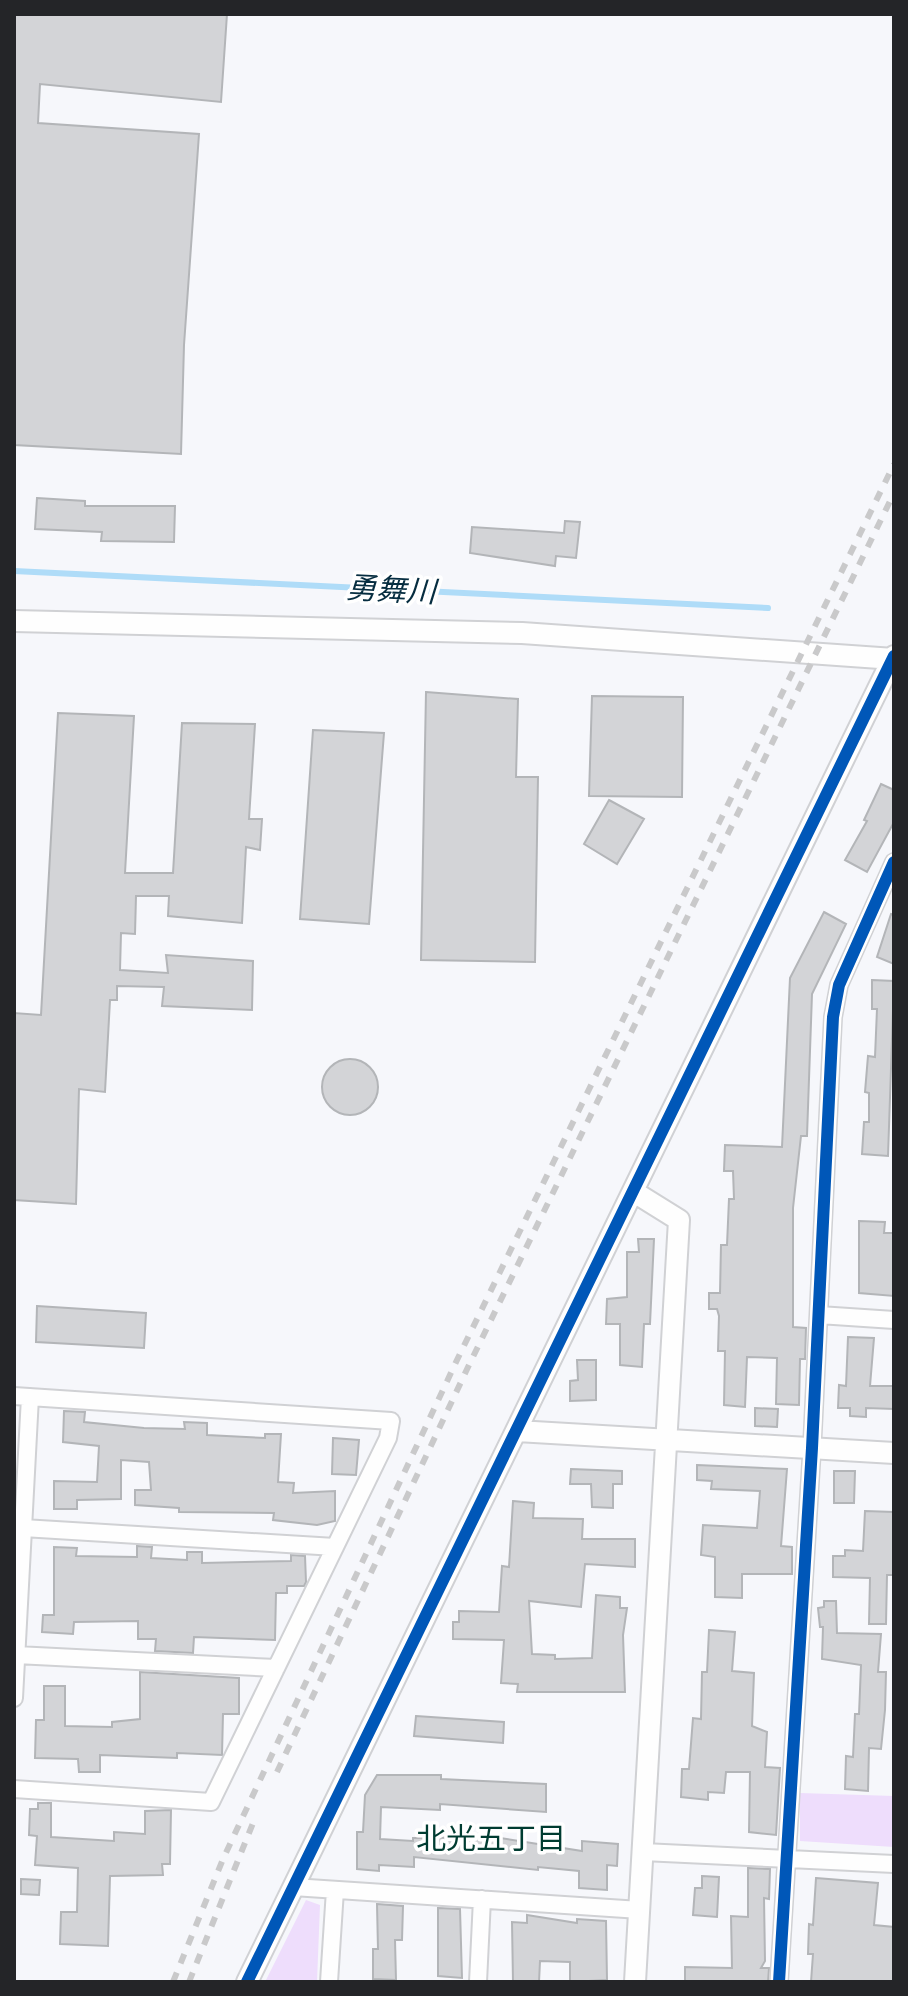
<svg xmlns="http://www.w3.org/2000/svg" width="908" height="1996" font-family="'Alegreya Sans','Noto Sans JP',sans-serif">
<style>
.green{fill:#eeddfc}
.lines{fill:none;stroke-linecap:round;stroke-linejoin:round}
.stream{stroke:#afdcf8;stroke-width:6}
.building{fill:#d3d4d7;stroke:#b3b5b8;stroke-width:2}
.minor-casing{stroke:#d0d1d4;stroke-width:20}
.tertiary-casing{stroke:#d0d1d4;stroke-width:24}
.minor{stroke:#fefefe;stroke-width:16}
.tertiary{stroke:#fefefe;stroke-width:20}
.rail{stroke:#c9c9ca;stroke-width:6;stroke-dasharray:10 10;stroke-linecap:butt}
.cycleway-casing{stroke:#fff;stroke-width:17}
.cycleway{stroke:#0057b8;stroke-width:12}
.labels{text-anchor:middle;stroke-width:7;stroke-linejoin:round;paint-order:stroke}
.water-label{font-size:30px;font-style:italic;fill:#062d40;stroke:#fff}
.neighbourhood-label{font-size:30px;fill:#003c31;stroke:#fff}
</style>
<rect width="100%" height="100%" fill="#f6f7fb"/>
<path class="green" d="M 800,1793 L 894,1796 L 894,1847 L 800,1841 Z
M 306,1900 L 320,1905 L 317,1982 L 265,1982 Z"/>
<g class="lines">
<path class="stream" d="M 14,571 L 768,608"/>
</g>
<path class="building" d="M 14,14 L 227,14 L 221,102 L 40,84 L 38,123 L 199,134 L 184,345 L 181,454 L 14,445 Z
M 37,498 L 85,501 L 85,506 L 175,506 L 174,542 L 101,541 L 102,532 L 35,529 Z
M 565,521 L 580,522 L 576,558 L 556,556 L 555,566 L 470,553 L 472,527 L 564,533 Z
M 426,692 L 518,699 L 516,777 L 538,777 L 535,962 L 421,960 Z
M 592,696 L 683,697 L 682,797 L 589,796 Z
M 58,713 L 134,716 L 125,873 L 173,873 L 182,723 L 255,724 L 249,819 L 262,819 L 260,850 L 246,847 L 242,923 L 168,916 L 169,896 L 136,896 L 135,934 L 121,933 L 120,970 L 168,973 L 166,955 L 253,961 L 252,1010 L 162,1006 L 164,987 L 117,986 L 117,1000 L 110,1000 L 105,1092 L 79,1089 L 76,1204 L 14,1200 L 14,1013 L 41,1015 Z
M 313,730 L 384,733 L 369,924 L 300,919 Z
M 881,784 L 894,790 L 894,822 L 867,872 L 845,860 L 867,821 L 864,820 Z
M 609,800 L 644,819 L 617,864 L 584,844 Z
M 824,912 L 846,924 L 812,994 L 807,1136 L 801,1136 L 793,1208 L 793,1327 L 806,1328 L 805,1359 L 800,1359 L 799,1405 L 776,1404 L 777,1358 L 747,1357 L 745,1407 L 724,1405 L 725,1351 L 718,1351 L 719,1316 L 717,1309 L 709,1309 L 709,1293 L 720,1293 L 721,1245 L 727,1245 L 729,1199 L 734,1199 L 733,1171 L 724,1171 L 725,1145 L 782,1147 L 790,978 Z
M 891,914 L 894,915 L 894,964 L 877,957 Z
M 872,980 L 894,981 L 888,1156 L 862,1154 L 864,1122 L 869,1122 L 869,1093 L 865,1092 L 868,1056 L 875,1057 L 877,1009 L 872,1009 Z
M322 1087a28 28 0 1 1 56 0a28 28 0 1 1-56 0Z
M 859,1221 L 885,1222 L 884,1233 L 894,1233 L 894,1296 L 859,1293 Z
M 638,1239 L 654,1239 L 650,1324 L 644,1324 L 642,1367 L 620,1365 L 620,1324 L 606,1324 L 607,1299 L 627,1297 L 627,1252 L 639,1252 Z
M 37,1306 L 146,1313 L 144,1348 L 36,1342 Z
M 848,1337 L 874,1338 L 870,1386 L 894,1386 L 894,1409 L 866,1408 L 866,1417 L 850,1416 L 850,1408 L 838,1408 L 839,1385 L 846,1386 Z
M 577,1360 L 596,1360 L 596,1400 L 570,1401 L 570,1381 L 578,1380 Z
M 755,1408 L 778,1409 L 777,1427 L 755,1426 Z
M 64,1411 L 85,1412 L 84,1422 L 144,1428 L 185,1429 L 184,1422 L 207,1423 L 207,1435 L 265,1438 L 265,1434 L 281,1434 L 278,1482 L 294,1483 L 293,1493 L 335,1491 L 335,1521 L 317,1525 L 273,1520 L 274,1513 L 179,1512 L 179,1508 L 135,1505 L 135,1490 L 151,1490 L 149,1462 L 121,1460 L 121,1499 L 77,1500 L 77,1509 L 54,1509 L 54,1481 L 97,1482 L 99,1446 L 63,1442 Z
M 333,1438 L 359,1440 L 356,1475 L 332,1474 Z
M 697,1465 L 787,1469 L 781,1546 L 792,1547 L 792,1574 L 742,1574 L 742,1598 L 715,1597 L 715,1557 L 701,1555 L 703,1525 L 757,1528 L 760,1491 L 711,1489 L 712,1481 L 697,1480 Z
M 571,1469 L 622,1471 L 622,1484 L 613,1484 L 613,1508 L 592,1507 L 591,1484 L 570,1484 Z
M 834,1471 L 855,1471 L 854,1503 L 834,1503 Z
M 513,1501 L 534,1503 L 533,1518 L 583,1519 L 582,1539 L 635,1539 L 635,1567 L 585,1564 L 581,1607 L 529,1601 L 532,1654 L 555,1655 L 555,1659 L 592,1658 L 596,1595 L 620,1597 L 620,1608 L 627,1608 L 623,1635 L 625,1692 L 517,1692 L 518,1684 L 501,1683 L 504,1640 L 453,1639 L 453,1622 L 459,1622 L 459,1611 L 499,1612 L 502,1566 L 509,1567 Z
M 865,1511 L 894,1512 L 894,1575 L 887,1575 L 886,1624 L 869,1624 L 870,1578 L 833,1577 L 833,1556 L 845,1556 L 845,1550 L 863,1551 Z
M 137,1546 L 152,1547 L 151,1558 L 187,1560 L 187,1552 L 202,1552 L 202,1563 L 291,1561 L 291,1555 L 305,1556 L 306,1582 L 304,1586 L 287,1586 L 287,1593 L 276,1593 L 275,1640 L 194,1637 L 193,1653 L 155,1651 L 156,1639 L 138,1639 L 138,1621 L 74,1622 L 73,1634 L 42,1632 L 43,1615 L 54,1615 L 54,1547 L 77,1548 L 76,1556 L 137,1557 Z
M 824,1601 L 836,1601 L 837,1633 L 881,1634 L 878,1672 L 886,1672 L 885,1710 L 881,1749 L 869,1748 L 868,1791 L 845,1789 L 846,1756 L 853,1757 L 855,1714 L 859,1714 L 861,1665 L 822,1659 L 823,1627 L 820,1627 L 818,1608 L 824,1607 Z
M 709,1630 L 735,1632 L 732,1671 L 754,1673 L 752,1726 L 767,1732 L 765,1767 L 780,1768 L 776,1835 L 749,1832 L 750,1772 L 726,1772 L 724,1793 L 708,1792 L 708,1800 L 681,1797 L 682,1769 L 689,1769 L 693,1718 L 701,1719 L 702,1672 L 707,1672 Z
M 140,1672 L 239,1678 L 239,1714 L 223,1714 L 222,1755 L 177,1753 L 177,1758 L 100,1755 L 100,1772 L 79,1772 L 78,1759 L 35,1758 L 36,1720 L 44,1720 L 44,1686 L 65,1686 L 65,1726 L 112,1727 L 112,1722 L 140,1719 Z
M 416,1716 L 504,1722 L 503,1743 L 414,1736 Z
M 377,1775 L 441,1775 L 441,1779 L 546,1784 L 546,1812 L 440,1804 L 440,1810 L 381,1807 L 380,1839 L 413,1841 L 413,1838 L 494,1837 L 582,1851 L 582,1841 L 618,1844 L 617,1866 L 607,1865 L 607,1890 L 579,1888 L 579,1871 L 538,1867 L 538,1870 L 414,1857 L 414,1867 L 379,1865 L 379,1871 L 357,1869 L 357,1832 L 363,1832 L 365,1795 Z
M 38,1803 L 51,1803 L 51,1837 L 114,1841 L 114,1832 L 145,1834 L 145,1811 L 171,1810 L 170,1864 L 162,1864 L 163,1875 L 110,1876 L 108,1946 L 60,1944 L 61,1912 L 77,1912 L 78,1868 L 35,1865 L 37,1836 L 29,1835 L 30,1809 L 38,1809 Z
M 748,1868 L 770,1869 L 769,1899 L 764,1898 L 765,1961 L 761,1968 L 769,1968 L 768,1982 L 685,1982 L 685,1967 L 732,1968 L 731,1916 L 748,1917 Z
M 702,1876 L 719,1877 L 717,1917 L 693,1915 L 695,1888 L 702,1888 Z
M 816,1878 L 878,1883 L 874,1925 L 894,1927 L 894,1982 L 811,1982 L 813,1954 L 808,1954 L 809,1924 L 813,1925 Z
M 21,1879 L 40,1880 L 39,1895 L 21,1894 Z
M 377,1904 L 403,1906 L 402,1940 L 395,1940 L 396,1980 L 373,1979 L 373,1949 L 378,1949 Z
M 438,1908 L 460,1909 L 462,1978 L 438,1976 Z
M 527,1915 L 577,1923 L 577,1919 L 606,1921 L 607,1980 L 570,1982 L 570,1962 L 540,1961 L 539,1982 L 513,1982 L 512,1922 L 527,1923 Z"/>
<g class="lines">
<g class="minor-casing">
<path id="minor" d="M 819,1315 L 894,1320
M 14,1396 L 391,1421 L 388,1438 L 211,1802 L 14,1789
M 23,1528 L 335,1547
M 16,1655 L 276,1668
M 14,1698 L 30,1397
M 643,1852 L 894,1864
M 293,1887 L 640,1910
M 329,1982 L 335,1890
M 478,1982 L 482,1899
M 779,1982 L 812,1448 L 833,1017 L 839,985 L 894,862"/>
</g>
<g class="tertiary-casing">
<path id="tertiary" d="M 14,621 L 522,633 L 894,659
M 634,1192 L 679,1220 L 635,1982
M 517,1431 L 894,1453
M 247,1982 L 894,656"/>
</g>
<use href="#minor" class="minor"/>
<use href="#tertiary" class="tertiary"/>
<path class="rail" d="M 277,1772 L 469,1365 L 894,493
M 173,1982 L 223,1859 L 457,1360 L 894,464
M 189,1982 L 253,1823"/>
<g class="cycleway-casing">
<path id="cycleway" d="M 247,1982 L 894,656
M 779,1982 L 812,1448 L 833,1017 L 839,985 L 894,862"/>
</g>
<use href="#cycleway" class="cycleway"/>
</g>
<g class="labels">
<g class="water-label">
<text transform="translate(391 590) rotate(3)" y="10">勇舞川</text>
</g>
<g class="neighbourhood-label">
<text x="491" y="1849">北光五丁目</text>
</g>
</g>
<rect width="908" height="1996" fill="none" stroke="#242528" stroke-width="32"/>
</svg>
